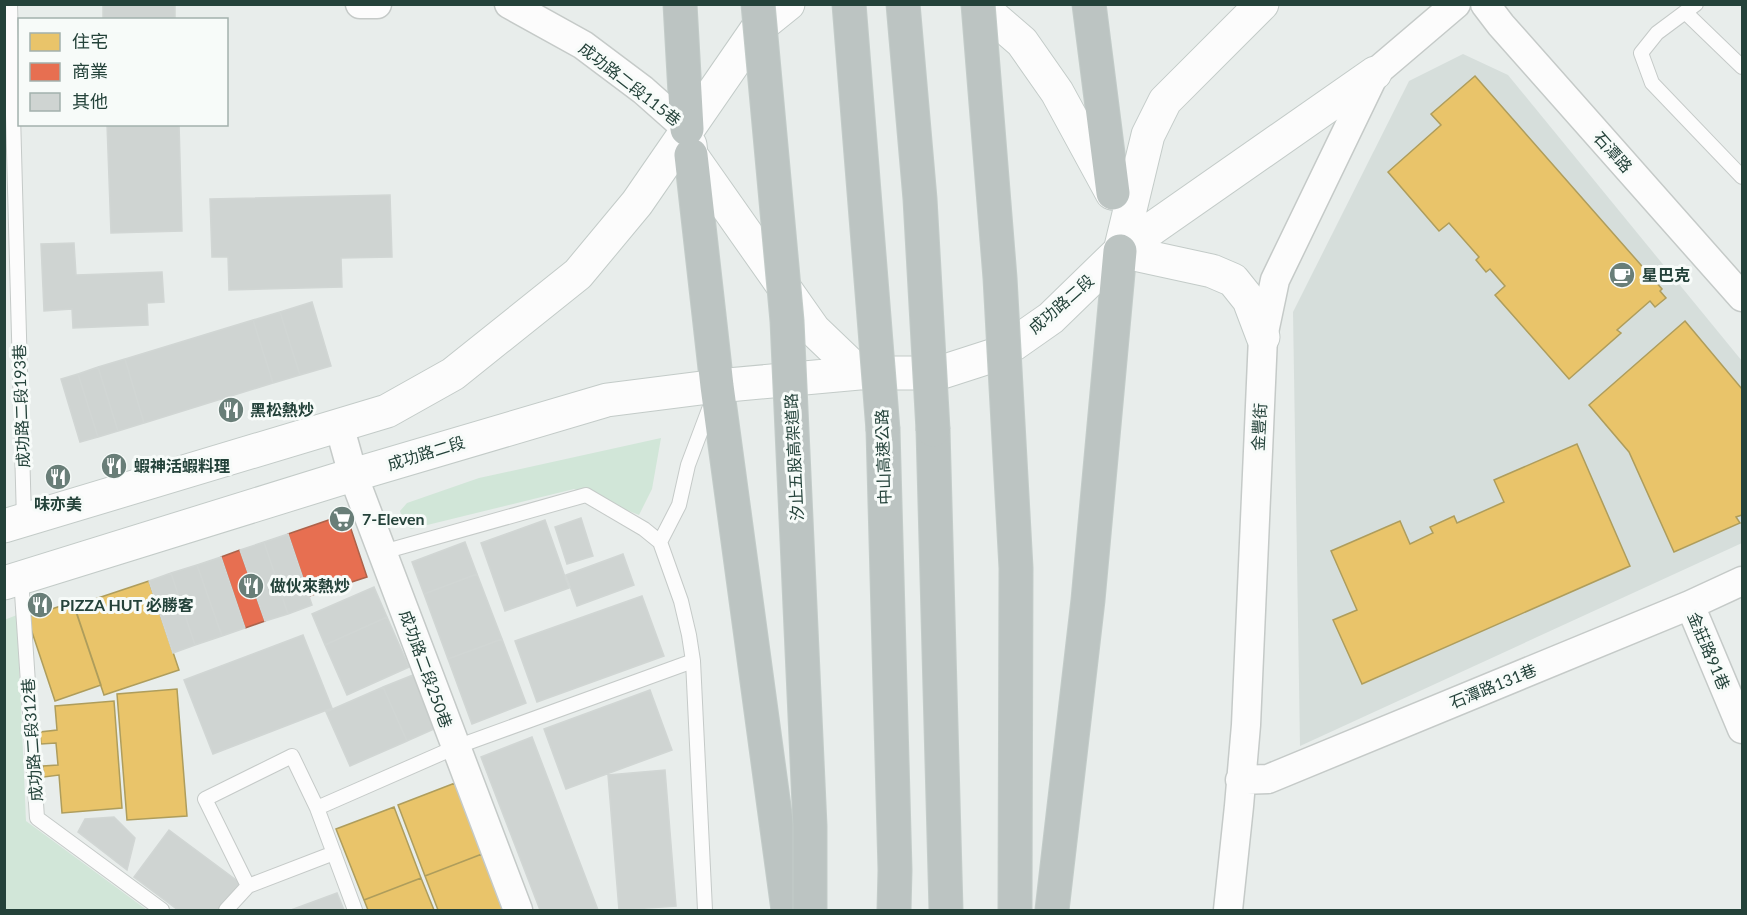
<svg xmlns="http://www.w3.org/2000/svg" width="1747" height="915" font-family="Lato,'Noto Sans TC',sans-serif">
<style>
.built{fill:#d6dedb}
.green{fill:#d1e6d8}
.homes{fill:#e9c46a;stroke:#ae9d5c;stroke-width:1.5}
.shops{fill:#e76f51;stroke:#ac624a;stroke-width:1.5}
.building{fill:#cfd4d2;stroke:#d1d6d4;stroke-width:1.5}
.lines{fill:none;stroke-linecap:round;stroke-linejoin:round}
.lane-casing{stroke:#c5cac8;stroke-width:16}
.street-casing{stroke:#c5cac8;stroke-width:31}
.secondary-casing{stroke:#c3cbc8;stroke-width:35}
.highway-casing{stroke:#c3ccc9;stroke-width:35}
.lane{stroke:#fcfcfc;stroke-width:14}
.street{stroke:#fcfcfc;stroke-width:28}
.secondary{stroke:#fcfcfc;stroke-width:33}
.highway{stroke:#bcc4c2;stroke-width:33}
.highway-bridge-casing{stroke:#c3ccc9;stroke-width:35;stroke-linecap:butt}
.highway-bridge{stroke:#bcc4c2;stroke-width:33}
.labels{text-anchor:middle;stroke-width:6;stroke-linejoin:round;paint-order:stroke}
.street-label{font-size:16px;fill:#24423a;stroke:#f7fbf9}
.poi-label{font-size:16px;font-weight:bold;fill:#24423a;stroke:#f7fbf9;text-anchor:start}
</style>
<rect width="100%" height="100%" fill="#e8edeb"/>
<path class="built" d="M 1463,54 L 1508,75 L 1742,361 L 1742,543 L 1300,746 L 1293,312 L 1409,81 Z"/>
<path class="green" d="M 661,438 L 652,489 L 639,515 L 574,489 L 411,529 L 405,525 L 400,511 L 407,503 L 479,478 Z
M 17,615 L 26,821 L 147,910 L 5,910 L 4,620 Z"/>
<path class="homes" d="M 1475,76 L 1662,289 L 1660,291 L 1666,298 L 1655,307 L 1650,301 L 1617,330 L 1621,333 L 1569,379 L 1495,295 L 1505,286 L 1490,269 L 1486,272 L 1476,260 L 1479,257 L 1449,223 L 1439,231 L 1388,172 L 1441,125 L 1431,114 Z
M 1685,321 L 1742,389 L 1742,515 L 1736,517 L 1740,523 L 1674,552 L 1629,452 L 1589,405 Z
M 1577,444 L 1630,566 L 1362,684 L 1333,620 L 1357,610 L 1331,551 L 1400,521 L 1410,544 L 1433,533 L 1430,527 L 1454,516 L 1457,523 L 1504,502 L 1494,480 Z
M 149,581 L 179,670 L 104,695 L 74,606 Z
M 73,602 L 101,685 L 55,701 L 27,617 Z
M 177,689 L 187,816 L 127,820 L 117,694 Z
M 114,701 L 122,808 L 62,813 L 59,775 L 44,777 L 43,766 L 58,765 L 56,743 L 41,744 L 40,732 L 57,730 L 55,706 Z
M 455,783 L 482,854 L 425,876 L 398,805 Z
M 394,807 L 421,878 L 364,900 L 336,829 Z
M 482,854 L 504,910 L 438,910 L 425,876 Z
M 421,878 L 434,910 L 368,910 L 364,900 Z"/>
<path class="shops" d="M 346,514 L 367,577 L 309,596 L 288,534 Z
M 240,550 L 265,621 L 245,628 L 221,557 Z"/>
<path class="building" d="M 103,4 L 175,4 L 175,20 L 103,20 Z
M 107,124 L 179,124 L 182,231 L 111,233 Z
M 390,195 L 392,257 L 341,258 L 342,287 L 229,290 L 228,257 L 212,257 L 210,199 Z
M 74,243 L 76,275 L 162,272 L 164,302 L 147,303 L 148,325 L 73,328 L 72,309 L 44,311 L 41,244 Z
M 312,302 L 331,366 L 300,375 L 280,312 Z
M 280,312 L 300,375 L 273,383 L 253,320 Z
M 253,320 L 273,383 L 144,423 L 125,359 Z
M 125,359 L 144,423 L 118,431 L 98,367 Z
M 98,367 L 118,431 L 98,437 L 78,374 Z
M 78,374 L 98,437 L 80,442 L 61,379 Z
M 581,518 L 593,556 L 567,564 L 555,527 Z
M 545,520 L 569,588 L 505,611 L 481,543 Z
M 288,534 L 312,605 L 288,614 L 264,542 Z
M 264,542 L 288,614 L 265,621 L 240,550 Z
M 465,542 L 477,574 L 424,594 L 412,562 Z
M 623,554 L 634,585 L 577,606 L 566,575 Z
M 221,557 L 245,628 L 222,636 L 197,565 Z
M 197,565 L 222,636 L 195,645 L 171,573 Z
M 171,573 L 195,645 L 173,653 L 149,581 Z
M 477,574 L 502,639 L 448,659 L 424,594 Z
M 374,587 L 387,617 L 325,645 L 312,614 Z
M 642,596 L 664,656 L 537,702 L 515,641 Z
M 387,617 L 409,667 L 347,695 L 325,645 Z
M 303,635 L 332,708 L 213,754 L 184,680 Z
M 502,639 L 526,703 L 472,724 L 448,659 Z
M 413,675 L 436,728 L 407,741 L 383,687 Z
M 383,687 L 407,741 L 350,766 L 326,712 Z
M 650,690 L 672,750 L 566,789 L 544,729 Z
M 532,737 L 598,910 L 540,910 L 481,757 Z
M 665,770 L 676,906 L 619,910 L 608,775 Z
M 114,817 L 135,838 L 127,870 L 78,832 L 85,819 Z
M 169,830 L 240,883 L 219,910 L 178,910 L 134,877 Z
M 337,893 L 344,910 L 291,910 Z"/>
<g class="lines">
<g class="lane-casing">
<path id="lane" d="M 10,4 L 24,520
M 1696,4 L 1657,33 L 1641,53 L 1652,83 L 1742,177
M 1685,12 L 1742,67
M 660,542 L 679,505 L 688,465 L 711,404
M 383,552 L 586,495 L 644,529 L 660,542 L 681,601 L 689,635 L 693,661 L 705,910
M 21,578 L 37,818 L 162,910
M 248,886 L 334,853
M 226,910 L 248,886 L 205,799 L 292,756 L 317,808
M 355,910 L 317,808 L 456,747 L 693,661"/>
</g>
<g class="street-casing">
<path id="street" d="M 360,4 L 377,4
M 509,4 L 583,45 L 643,90 L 687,129
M 1485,4 L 1501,25 L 1742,297
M 339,425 L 353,475 L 518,910
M 1690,605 L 1742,729
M 1240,780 L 1268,779 L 1690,605 L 1742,581
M 1228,910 L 1239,806 L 1246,725 L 1263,337 L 1275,280 L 1375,73 L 1456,4"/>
</g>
<g class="secondary-casing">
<path id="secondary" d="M 978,4 L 1022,42 L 1057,92 L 1112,193
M 690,145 L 691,155 L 814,330 L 859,373
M 1120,251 L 1148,135 L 1165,101 L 1262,4
M 1120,251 L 1212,271 L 1233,280 L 1249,300 L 1263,337
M 4,526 L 387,411 L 453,374 L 578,274 L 637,203 L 757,29 L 788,4
M 4,583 L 336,480 L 607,400 L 717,386 L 859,373 L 939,373 L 1001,353 L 1051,318 L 1120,251 L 1375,73"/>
</g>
<g class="highway-casing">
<path id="highway" d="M 680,4 L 687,129
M 1089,4 L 1113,193
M 691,155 L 717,386 L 788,910
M 883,430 L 895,870 L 894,910
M 933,430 L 946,910
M 1052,910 L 1088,600 L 1120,251"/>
</g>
<use href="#lane" class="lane"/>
<use href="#street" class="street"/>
<use href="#secondary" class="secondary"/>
<use href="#highway" class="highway"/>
<g class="highway-bridge-casing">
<path id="highway-bridge" d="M 758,4 L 787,321 L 810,826 L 810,910
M 849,4 L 883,430
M 903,4 L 920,199 L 933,430
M 978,4 L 1000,278 L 1016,568 L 1015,910"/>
</g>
<use href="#highway-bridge" class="highway-bridge"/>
</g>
<defs>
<g id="cafe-disc" transform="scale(1.35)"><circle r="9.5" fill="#697e78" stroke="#f7fbf9"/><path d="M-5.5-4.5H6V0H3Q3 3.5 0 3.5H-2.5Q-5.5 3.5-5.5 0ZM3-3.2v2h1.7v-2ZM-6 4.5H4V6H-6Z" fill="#fff"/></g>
<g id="restaurant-disc" transform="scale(1.35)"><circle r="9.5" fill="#697e78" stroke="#f7fbf9"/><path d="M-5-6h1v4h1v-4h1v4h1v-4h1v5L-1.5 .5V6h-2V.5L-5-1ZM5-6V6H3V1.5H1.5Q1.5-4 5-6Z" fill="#fff"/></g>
<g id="supermarket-disc" transform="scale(1.35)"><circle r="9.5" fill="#697e78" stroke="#f7fbf9"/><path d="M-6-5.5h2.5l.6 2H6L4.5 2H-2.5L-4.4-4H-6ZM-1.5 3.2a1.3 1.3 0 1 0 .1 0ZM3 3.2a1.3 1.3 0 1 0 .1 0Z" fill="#fff"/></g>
</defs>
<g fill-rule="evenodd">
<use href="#cafe-disc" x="1622" y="275"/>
<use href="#restaurant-disc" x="231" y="410"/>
<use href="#restaurant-disc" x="114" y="466"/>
<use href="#restaurant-disc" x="58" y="477"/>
<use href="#supermarket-disc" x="342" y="519"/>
<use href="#restaurant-disc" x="251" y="586"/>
<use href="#restaurant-disc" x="40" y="605"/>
</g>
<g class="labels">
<g class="street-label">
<text transform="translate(630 84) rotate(38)" y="6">成功路二段115巷</text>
<text transform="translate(1613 152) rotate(48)" y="6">石潭路</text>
<text transform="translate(1061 304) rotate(-41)" y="6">成功路二段</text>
<text transform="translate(21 406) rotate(-92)" y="6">成功路二段193巷</text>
<text transform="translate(1259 427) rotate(-87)" y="6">金豐街</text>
<text transform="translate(426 453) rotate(-17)" y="6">成功路二段</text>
<text transform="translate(794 457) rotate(-93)" y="6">汐止五股高架道路</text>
<text transform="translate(883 457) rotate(-92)" y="6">中山高速公路</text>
<text transform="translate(1709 651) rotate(67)" y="6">金莊路91巷</text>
<text transform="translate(426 669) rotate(70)" y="6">成功路二段250巷</text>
<text transform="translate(1493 686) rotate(-22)" y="6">石潭路131巷</text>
<text transform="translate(32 740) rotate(-94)" y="6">成功路二段312巷</text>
</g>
<g class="poi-label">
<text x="1642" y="281">星巴克</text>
<text x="250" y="416">黑松熱炒</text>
<text x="134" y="472">蝦神活蝦料理</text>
<text x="58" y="510" text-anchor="middle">味亦美</text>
<text x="362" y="525">7-Eleven</text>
<text x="270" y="592">做伙來熱炒</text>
<text x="60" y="611">PIZZA HUT 必勝客</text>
</g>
</g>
<rect width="1747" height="915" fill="none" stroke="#24423a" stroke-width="12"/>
<rect x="18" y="18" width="210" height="108" fill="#f7fbf9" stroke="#a3b1ad" stroke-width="1.5"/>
<rect x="30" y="33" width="30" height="18" fill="#e9c46a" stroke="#a3b1ad" stroke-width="1.5"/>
<text x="72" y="48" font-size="18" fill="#24423a">住宅</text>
<rect x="30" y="63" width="30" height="18" fill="#e76f51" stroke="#a3b1ad" stroke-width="1.5"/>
<text x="72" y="78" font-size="18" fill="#24423a">商業</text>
<rect x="30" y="93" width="30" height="18" fill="#cfd4d2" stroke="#a3b1ad" stroke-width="1.5"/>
<text x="72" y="108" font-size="18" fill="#24423a">其他</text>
</svg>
